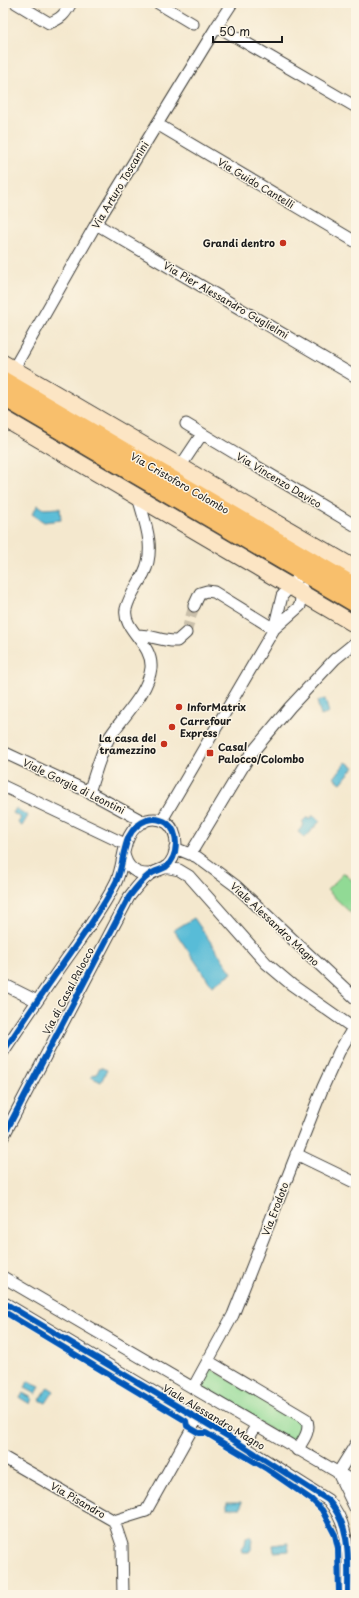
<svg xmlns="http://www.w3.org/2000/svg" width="359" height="1598" font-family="'Playpen Sans',sans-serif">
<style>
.green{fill:#91da95;stroke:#567b58}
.water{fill:#59bcd7;stroke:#3a6c7a}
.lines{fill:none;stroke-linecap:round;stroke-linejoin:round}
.street-tunnel{stroke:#c9bfaa;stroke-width:11;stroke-dasharray:11 5.5;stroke-linecap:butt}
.street-casing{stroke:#3c3b37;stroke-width:13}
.secondary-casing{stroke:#3c3b37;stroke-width:18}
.primary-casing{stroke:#3c3b37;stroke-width:19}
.street{stroke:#fff;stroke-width:11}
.secondary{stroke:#fce5c4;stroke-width:16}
.primary{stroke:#f8bf6c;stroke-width:17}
.cycleway-casing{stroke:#fcf5e5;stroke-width:8}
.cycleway{stroke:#0057b8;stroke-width:6}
.poi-dot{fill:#c8321e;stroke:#fcf5e5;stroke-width:1.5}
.labels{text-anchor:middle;stroke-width:3;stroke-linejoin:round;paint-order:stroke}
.street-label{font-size:10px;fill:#1c1c1c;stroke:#fcf5e5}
.poi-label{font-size:10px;font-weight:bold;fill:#1c1c1c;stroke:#fcf5e5;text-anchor:start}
</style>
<rect width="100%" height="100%" fill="#fcf5e5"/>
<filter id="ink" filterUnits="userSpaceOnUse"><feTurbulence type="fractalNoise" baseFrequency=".025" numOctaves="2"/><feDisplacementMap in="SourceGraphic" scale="8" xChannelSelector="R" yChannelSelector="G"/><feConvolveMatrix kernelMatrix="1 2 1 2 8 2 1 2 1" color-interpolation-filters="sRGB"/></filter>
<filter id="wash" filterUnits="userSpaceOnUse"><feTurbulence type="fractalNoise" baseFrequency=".012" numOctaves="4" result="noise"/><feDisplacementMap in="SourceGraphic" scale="16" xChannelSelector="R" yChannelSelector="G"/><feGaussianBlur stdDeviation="0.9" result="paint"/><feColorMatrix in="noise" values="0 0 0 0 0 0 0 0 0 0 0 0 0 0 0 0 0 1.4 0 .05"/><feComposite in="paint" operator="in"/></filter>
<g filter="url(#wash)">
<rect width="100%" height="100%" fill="#f4e8ce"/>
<path class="green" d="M 344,873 L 356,884 L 356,918 L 327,890 Z
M 210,1368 L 305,1424 L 294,1443 L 200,1387 Z"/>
<path class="water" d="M 38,505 L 44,509 L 60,508 L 61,520 L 44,522 L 32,514 Z
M 325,699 L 329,713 L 321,716 L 317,701 Z
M 346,762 L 354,767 L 341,783 L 334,778 Z
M 16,808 L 28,816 L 22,826 L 18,823 L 21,818 L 13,813 Z
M 313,815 L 320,821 L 305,838 L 298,832 L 304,824 L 302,822 L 306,818 L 311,818 Z
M 194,918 L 232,973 L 212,986 L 174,930 Z
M 100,1067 L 107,1070 L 101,1082 L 91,1077 L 93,1074 L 96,1075 Z
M 28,1381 L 40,1386 L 36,1394 L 25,1388 Z
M 48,1387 L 54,1391 L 46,1403 L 40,1400 Z
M 23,1393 L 32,1398 L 30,1404 L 20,1398 Z
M 227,1502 L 241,1502 L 241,1508 L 227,1508 Z
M 249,1536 L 253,1539 L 252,1548 L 249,1552 L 242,1552 L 241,1549 L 245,1544 L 246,1537 Z
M 288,1543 L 289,1551 L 274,1552 L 273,1545 Z"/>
</g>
<g filter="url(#ink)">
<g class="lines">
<path class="street-tunnel" d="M 186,633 L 194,606"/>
<g class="street-casing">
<path id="street" d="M 16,3 L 49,23 C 61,19 65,14 71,3
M 158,3 L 193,24
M 217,26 L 356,107
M 157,124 L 356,242
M 96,224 L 356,377
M 13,370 L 96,224 L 217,26 L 232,3
M 186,424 L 356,526
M 180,467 L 202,434
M 194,606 L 200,593 L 207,591 L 214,592 L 274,629
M 274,629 L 300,606 L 302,588
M 137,635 C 152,635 163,642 177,641 L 186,633
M 3,752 L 89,792 L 144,822
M 3,786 L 125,844
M 89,792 C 95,775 100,754 109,738 C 122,717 148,694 151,668 C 153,643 122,630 126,609 C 129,596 138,585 144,573 C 156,549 145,522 138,497
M 162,820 L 274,629 L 282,596 L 302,573 L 304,567
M 175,848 L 197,857 L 236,886 L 356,999
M 191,853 L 250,755 L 290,707 L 335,659 L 356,642
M 124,854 C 127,868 136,875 150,874
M 165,867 L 179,870 L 189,876 L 266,963 L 292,985 L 356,1030
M 3,984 L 37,1001
M 3,1052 C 25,1019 47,986 70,954 C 86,931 103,908 116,882 C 126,862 120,830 147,820 C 154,818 161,819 167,823 C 180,833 178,857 166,867 C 161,870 154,871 149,875 C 141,881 135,889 129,897 L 3,1137
M 296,1154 L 356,1183
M 3,1277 L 356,1483
M 3,1302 L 229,1437 L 328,1500 C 352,1527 348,1561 348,1595
M 208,1361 L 306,1419 C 312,1429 303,1441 297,1450
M 193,1388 L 233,1315 L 323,1087 L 339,1052 L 356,1023
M 244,1446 L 256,1426
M 3,1457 L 114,1521 L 146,1511 L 192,1429 L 195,1417
M 338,1473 L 356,1510
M 338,1473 L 356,1444
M 114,1521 L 122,1545 L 123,1595"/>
</g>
<g class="secondary-casing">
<path id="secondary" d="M 3,363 L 356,569
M 3,418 L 356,625"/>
</g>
<g class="primary-casing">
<path id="primary" d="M 3,380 L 356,587
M 3,397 L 356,604"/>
</g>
<use href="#street" class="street"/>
<use href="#secondary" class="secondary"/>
<use href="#primary" class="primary"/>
<g class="cycleway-casing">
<path id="cycleway" d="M 3,1052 C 25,1019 47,986 70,954 C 86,931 103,908 116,882 C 126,862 120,830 147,820 C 154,818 161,819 167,823 C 180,833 178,857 166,867 C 161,870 154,871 149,875 C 141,881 135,889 129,897 L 3,1137
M 3,1302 L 229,1437 L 328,1500 C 352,1527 348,1561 348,1595
M 3,1311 L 186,1421 L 187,1426 L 199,1433 L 206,1433 L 267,1469 L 312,1500 L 322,1510 L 335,1535 L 338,1548 L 339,1595"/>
</g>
<use href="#cycleway" class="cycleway"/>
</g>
</g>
<g class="poi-dot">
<circle cx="283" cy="243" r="4"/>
<circle cx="179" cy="707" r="4"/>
<circle cx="172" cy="727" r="4"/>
<circle cx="164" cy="744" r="4"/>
<rect x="206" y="749" width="8" height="8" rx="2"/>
</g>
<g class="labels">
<g class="street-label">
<text transform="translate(256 183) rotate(31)" y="4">Via Guido Cantelli</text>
<text transform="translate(120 185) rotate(-59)" y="4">Via Arturo Toscanini</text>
<text transform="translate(226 300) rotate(30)" y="4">Via Pier Alessandro Guglielmi</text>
<text transform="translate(279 480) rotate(31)" y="4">Via Vincenzo Davico</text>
<text transform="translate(180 483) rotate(30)" y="4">Via Cristoforo Colombo</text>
<text transform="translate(74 786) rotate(26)" y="4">Viale Gorgia di Leontini</text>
<text transform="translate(275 924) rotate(43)" y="4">Viale Alessandro Magno</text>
<text transform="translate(68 991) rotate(-62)" y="4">Via di Casal Palocco</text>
<text transform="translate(275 1209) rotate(-69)" y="4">Via Erodoto</text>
<text transform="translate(214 1417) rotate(31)" y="4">Viale Alessandro Magno</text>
<text transform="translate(78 1500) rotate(30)" y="4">Via Pisandro</text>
</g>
<g class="poi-label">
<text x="275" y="247" text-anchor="end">Grandi dentro</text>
<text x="187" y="711">InforMatrix</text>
<text x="180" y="725">Carrefour<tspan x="180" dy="12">Express</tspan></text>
<text x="156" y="742" text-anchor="end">La casa del<tspan x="156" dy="12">tramezzino</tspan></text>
<text x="218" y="751">Casal<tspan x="218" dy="12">Palocco/Colombo</tspan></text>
</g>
</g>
<rect width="359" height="1598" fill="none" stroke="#fcf5e5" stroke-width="16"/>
<path d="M213 36v6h69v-6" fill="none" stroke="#1c1c1c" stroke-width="2"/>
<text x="219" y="36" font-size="12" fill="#1c1c1c" stroke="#fcf5e5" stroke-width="3" paint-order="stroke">50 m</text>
</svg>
